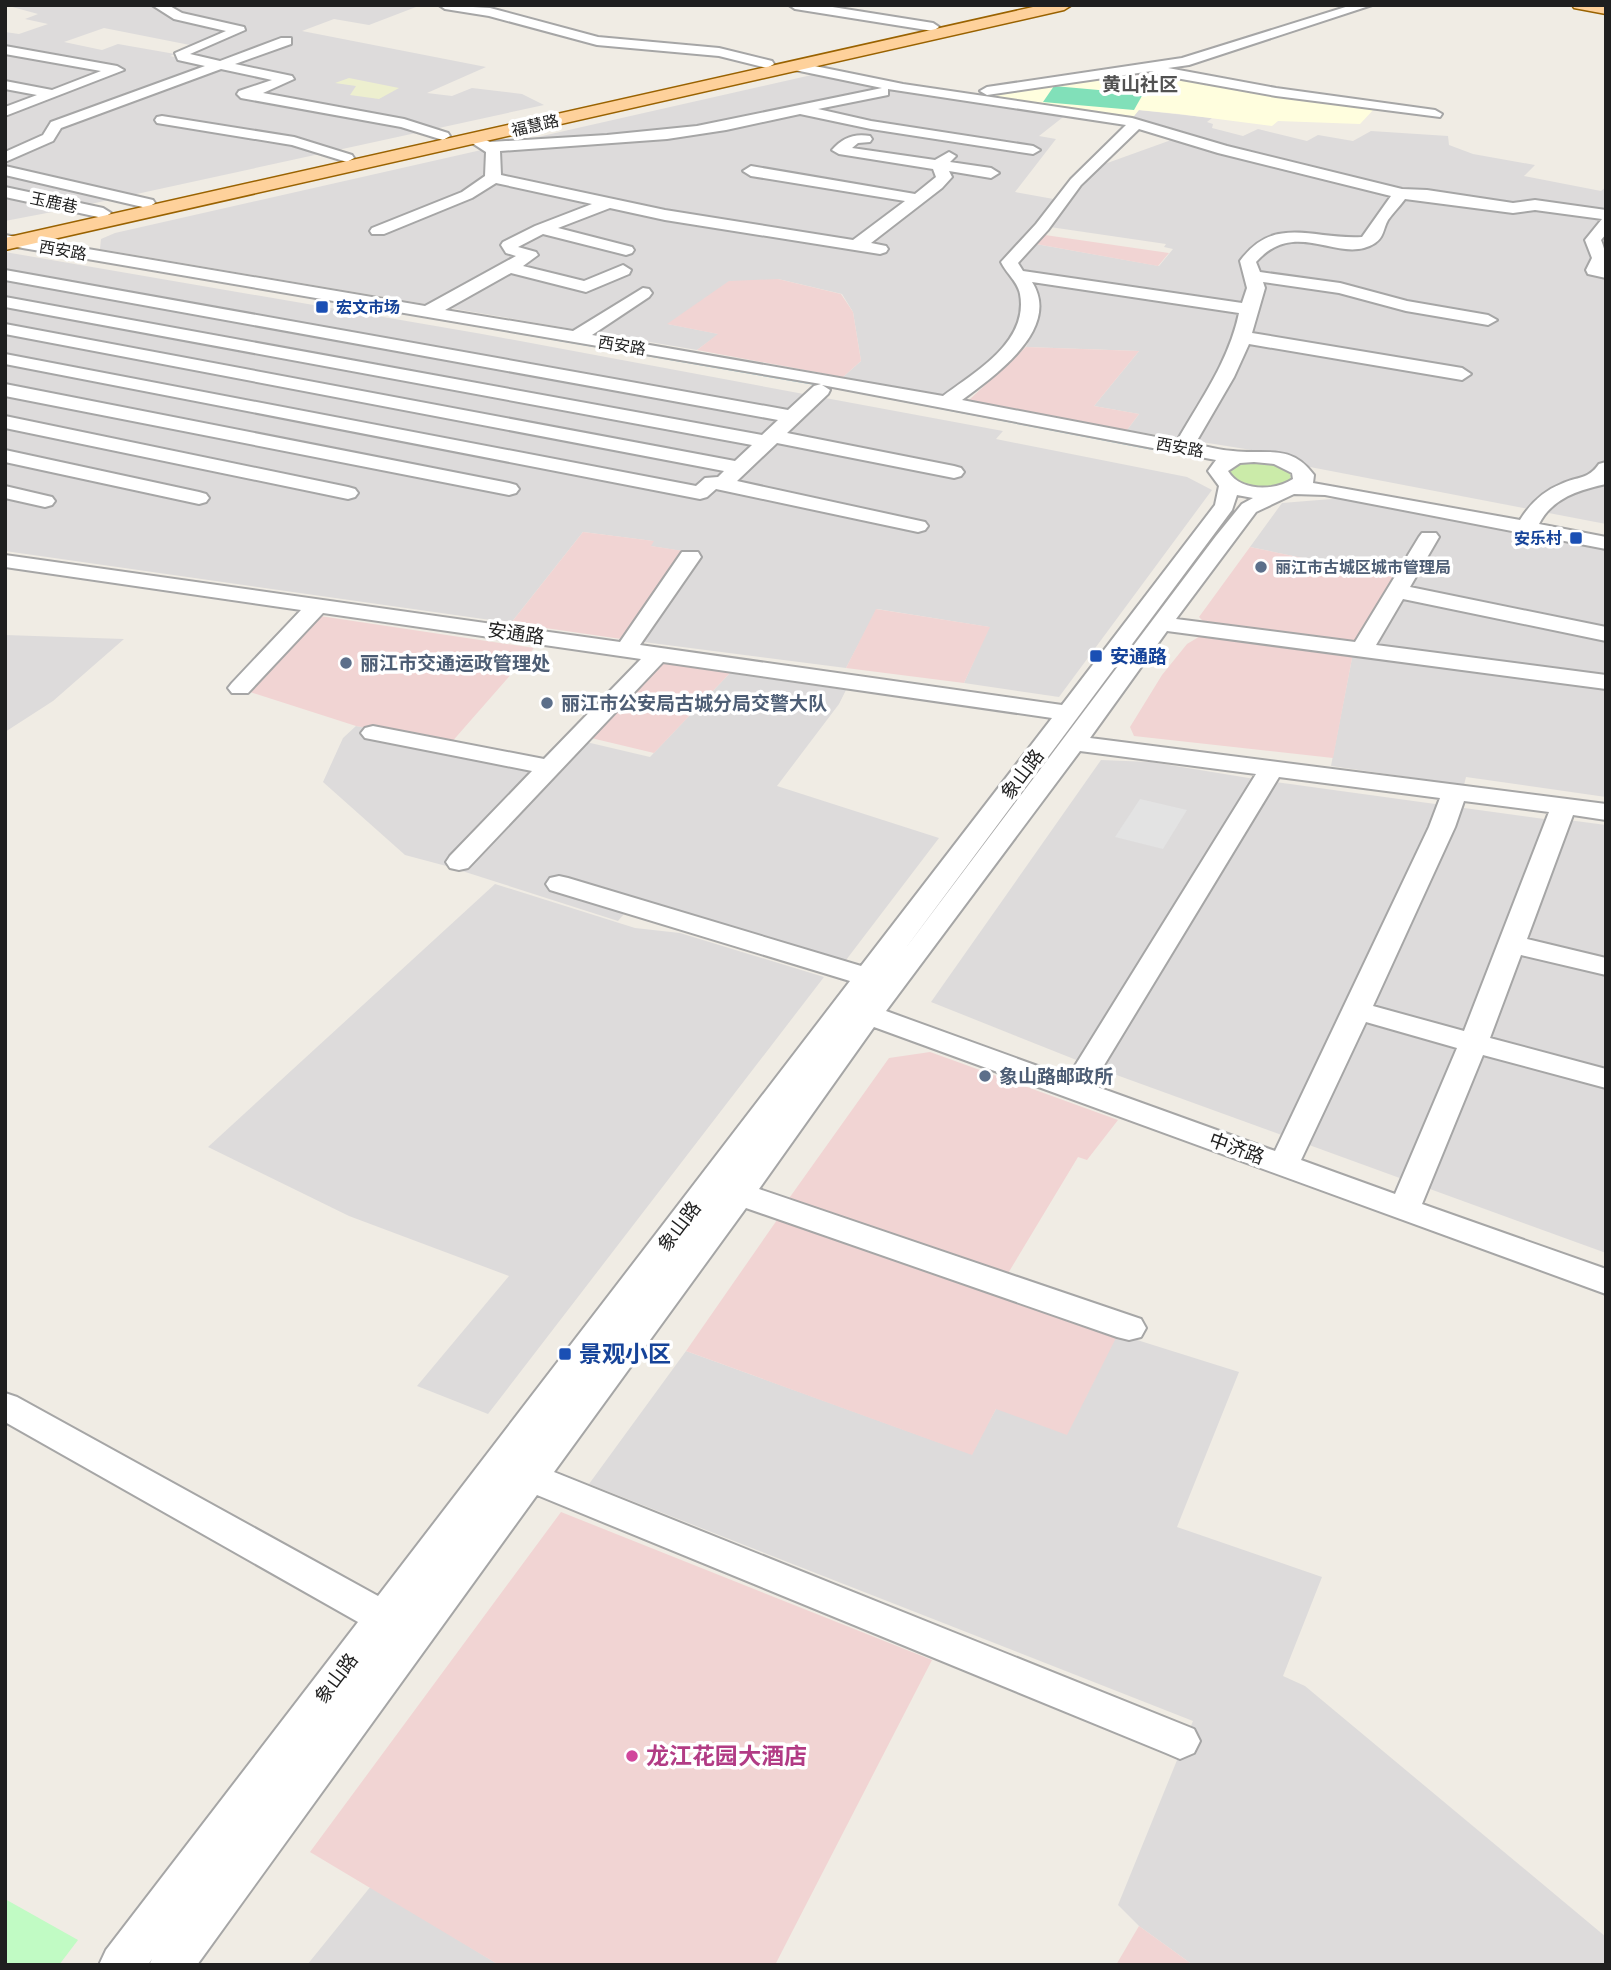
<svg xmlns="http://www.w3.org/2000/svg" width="1611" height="1970" font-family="Lato,'Noto Sans SC',sans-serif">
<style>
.residential{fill:#dddbdb;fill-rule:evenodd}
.commercial{fill:#f1d4d3}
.education{fill:#fffede}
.farmland{fill:#edefcf}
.grass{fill:#cbeba9}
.park{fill:#c1fbc4}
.pitch{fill:#81e0b9}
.parking{fill:#e3e3e3}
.water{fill:#a4d3de}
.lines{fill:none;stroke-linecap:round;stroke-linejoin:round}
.minor-casing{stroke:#a6a6a6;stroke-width:4}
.major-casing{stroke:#996200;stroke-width:3}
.minor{fill:#fff;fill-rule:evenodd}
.major{fill:#fed19b;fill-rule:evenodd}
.transit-dot{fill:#1a4fb4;stroke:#fff;stroke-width:2.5}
.service-dot{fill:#5c6f8a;stroke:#fff;stroke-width:2.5}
.hotel-dot{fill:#d1479c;stroke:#fff;stroke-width:2.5}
.labels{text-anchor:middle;stroke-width:7;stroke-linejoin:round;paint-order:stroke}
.far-street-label{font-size:16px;fill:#1f1f1f;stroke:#fff}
.far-transit-label{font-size:16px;font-weight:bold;fill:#164399;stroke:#fff;text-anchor:start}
.far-service-label{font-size:16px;font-weight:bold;fill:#4e5e75;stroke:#fff;text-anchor:start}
.far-quarter-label{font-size:19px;font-weight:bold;fill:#525252;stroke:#fff}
.street-label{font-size:19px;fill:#1f1f1f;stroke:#fff}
.transit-label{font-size:19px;font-weight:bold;fill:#164399;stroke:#fff;text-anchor:start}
.service-label{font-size:19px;font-weight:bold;fill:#4e5e75;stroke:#fff;text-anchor:start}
.near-transit-label{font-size:23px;font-weight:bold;fill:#164399;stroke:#fff;text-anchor:start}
.near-hotel-label{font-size:23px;font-weight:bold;fill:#b23c85;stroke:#fff;text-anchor:start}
</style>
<rect width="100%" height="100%" fill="#f0ece4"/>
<path class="residential" d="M 5,5 L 404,5 L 416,7 L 369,25 L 334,19 L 302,31 L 486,67 L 427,93 L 452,96 L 472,88 L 522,94 L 544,105 L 86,205 L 5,188 L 5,32 L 19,34 L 48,24 L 25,19 L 38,14 ZM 104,28 L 195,46 L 243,31 L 187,53 L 186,56 L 294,78 L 287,81 L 170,56 L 175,54 L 118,44 L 102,50 L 64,42 Z
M 816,74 L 1067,114 L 1039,136 L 1056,139 L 1015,192 L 1059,200 L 1005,263 L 1022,287 L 1022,319 L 1000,355 L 946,397 L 843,377 L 861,361 L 853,312 L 842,294 L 778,279 L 668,324 L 719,334 L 697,350 L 100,249 L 101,239 L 115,233 Z
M 1138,110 L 1212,118 L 1207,122 L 1213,124 L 1212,128 L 1243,136 L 1258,129 L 1307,141 L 1318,135 L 1353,141 L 1371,131 L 1448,136 L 1449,145 L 1473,154 L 1535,165 L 1524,176 L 1601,191 L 1606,187 L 1606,524 L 1310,467 L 1286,457 L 1264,452 L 1127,430 L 1139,414 L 1094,406 L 1139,351 L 1026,347 L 1038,321 L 1032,286 L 1016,264 L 1036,244 L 1159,266 L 1173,249 L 1164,247 L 1166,244 L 1050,227 L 1099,166 L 1174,139 L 1206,144 L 1132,119 Z
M 5,194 L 73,208 L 5,221 Z
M 5,252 L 482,334 L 1003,431 L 996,439 L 1187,477 L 1212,490 L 1059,697 L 964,683 L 989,627 L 877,609 L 846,668 L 628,640 L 689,552 L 650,546 L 653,541 L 583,532 L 511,623 L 5,551 Z
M 1344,498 L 1606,548 L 1606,679 L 1373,649 L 1399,578 L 1250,547 L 1282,503 Z
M 5,635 L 124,639 L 53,701 L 5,732 Z
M 1353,653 L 1606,685 L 1606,797 L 1466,777 L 1464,785 L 1331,766 Z
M 730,673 L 846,690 L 839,704 L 777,786 L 939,838 L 843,964 L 635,901 L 618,921 L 459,870 L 582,741 L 650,757 Z
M 356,726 L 547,763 L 450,867 L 405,855 L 323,782 L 343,738 Z
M 1101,760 L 1151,762 L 1261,780 L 1552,820 L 1504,944 L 1606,971 L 1606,1253 L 1089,1065 L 931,1002 Z
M 1568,820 L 1606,825 L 1606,963 L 1519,941 Z
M 495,884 L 635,928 L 680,933 L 824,977 L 488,1414 L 417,1386 L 509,1276 L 349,1216 L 208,1147 Z
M 1118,1334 L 1239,1372 L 1177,1527 L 1322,1577 L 1283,1676 L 1305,1686 L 1606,1937 L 1606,1965 L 1193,1965 L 1139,1926 L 1118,1905 L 1193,1721 L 589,1484 L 686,1351 L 971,1454 L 996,1409 Z
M 371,1886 L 499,1965 L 307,1965 Z"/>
<path class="commercial" d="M 1138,70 L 1180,76 L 1161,90 L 1110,83 L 1124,72 Z
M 1045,235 L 1169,253 L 1158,266 L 1036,244 Z
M 778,279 L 841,294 L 853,312 L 861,361 L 843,377 L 697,350 L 718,334 L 667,324 L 729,281 Z
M 1026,347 L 1139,351 L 1094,406 L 1139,414 L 1127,430 L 969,400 Z
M 583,532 L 654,541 L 651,546 L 690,552 L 628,640 L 511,623 Z
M 1250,547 L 1400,578 L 1359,646 L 1209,627 L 1199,617 Z
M 876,609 L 990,627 L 964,683 L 846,668 Z
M 320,616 L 534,648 L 450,744 L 356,726 L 247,691 Z
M 1202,635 L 1353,653 L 1333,758 L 1134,736 L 1130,727 L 1162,675 L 1187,644 Z
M 662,660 L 730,673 L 654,753 L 587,737 Z
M 930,1052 L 1118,1120 L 1087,1160 L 1078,1157 L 1001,1285 L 780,1211 L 889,1058 Z
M 777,1220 L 1118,1334 L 1067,1435 L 996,1409 L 972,1455 L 686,1351 Z
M 561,1512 L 932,1660 L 775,1965 L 499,1965 L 310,1852 Z
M 1139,1926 L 1193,1965 L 1116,1965 Z"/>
<path class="education" d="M 1178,78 L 1376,107 L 1360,124 L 1278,121 L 1272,126 L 1179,114 L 1139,110 L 1134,116 L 1055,107 L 1000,98 L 993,94 L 1087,79 L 1161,90 Z"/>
<path class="farmland" d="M 349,78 L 399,88 L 379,99 L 350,95 L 356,86 L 335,83 Z"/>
<path class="grass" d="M 1248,461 C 1263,462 1277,462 1290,472 L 1291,480 C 1273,496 1244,487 1228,474 L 1228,471 Z"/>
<path class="park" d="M 5,1899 L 78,1940 L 59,1965 L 5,1965 Z"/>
<path class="pitch" d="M 1054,86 L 1143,94 L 1134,110 L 1043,102 Z"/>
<path class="parking" d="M 1140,799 L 1187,810 L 1163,849 L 1115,837 Z"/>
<path class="water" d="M 45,249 L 784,376 L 1182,452 L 1179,455 L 815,385 L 36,251 Z"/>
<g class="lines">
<g class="minor-casing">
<path id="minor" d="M 152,5 L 168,5 L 182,13 L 244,27 L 245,30 L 190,54 L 220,61 L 281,38 L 291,38 L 291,44 L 235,64 L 292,76 L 294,79 L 263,93 L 404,119 L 448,133 L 450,136 L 443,140 L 401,127 L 241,98 L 237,94 L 239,91 L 272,80 L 221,69 L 61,128 L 53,141 L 5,162 L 5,152 L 43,135 L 51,122 L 205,66 L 178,60 L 175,53 L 226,31 L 174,19 Z
M 439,5 L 490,8 L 598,37 L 719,48 L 772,61 L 774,64 L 767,68 L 719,56 L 597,45 L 489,16 L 445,9 Z
M 789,5 L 820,5 L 933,23 L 939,27 L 933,31 L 795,9 Z
M 1352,5 L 1372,5 L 1189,65 L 1168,68 L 1276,88 L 1435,110 L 1442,114 L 1440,117 L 1276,96 L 1159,75 L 1152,71 L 987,95 L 980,91 L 987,87 L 1182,58 Z
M 5,46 L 117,66 L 124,70 L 5,116 L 5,107 L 37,95 L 5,89 L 5,81 L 52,90 L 101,71 L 5,54 Z
M 795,62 L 903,84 L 1132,118 L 1227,146 L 1402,189 L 1427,190 L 1513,203 L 1535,200 L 1606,210 L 1606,234 L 1601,240 C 1607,254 1606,265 1606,278 L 1588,274 L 1586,270 L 1592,258 L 1585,240 L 1602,219 L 1535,210 L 1513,213 L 1405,199 C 1400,206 1393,213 1388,220 C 1383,229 1384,237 1375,243 C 1340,266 1297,216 1256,262 L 1260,272 L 1340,283 L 1407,301 L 1488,315 L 1497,320 L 1488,325 L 1406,311 L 1339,293 L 1263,282 L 1265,288 L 1252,333 L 1462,368 L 1471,374 L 1462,380 L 1249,344 L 1234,377 L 1195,444 C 1208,447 1220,450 1233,451 C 1265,455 1291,443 1314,475 L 1313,483 L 1520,520 C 1530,504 1543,491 1561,484 C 1578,476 1588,480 1599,464 L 1606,462 L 1606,484 C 1579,490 1552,498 1539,524 L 1606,537 L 1606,549 L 1325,495 L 1294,494 L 1256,512 L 1176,619 L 1355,642 L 1419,537 L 1422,533 L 1436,533 L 1439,537 L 1410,587 L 1606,627 L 1606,641 L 1403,599 L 1376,645 L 1606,675 L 1606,689 L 1167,631 L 1090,738 L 1606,804 L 1606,820 L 1573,815 L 1527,939 L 1606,958 L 1606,975 L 1521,955 L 1490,1038 L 1606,1069 L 1606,1088 L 1483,1055 L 1422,1204 L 1606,1269 L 1606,1294 L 874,1027 L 759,1189 L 1141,1319 L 1146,1328 L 1141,1337 L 1129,1340 L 1117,1337 L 746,1208 L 554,1472 L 1194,1729 L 1200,1741 L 1194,1753 L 1180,1759 L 1166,1753 L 537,1495 L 197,1965 L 149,1965 L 152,1959 L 148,1965 L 99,1965 L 106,1950 L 358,1622 L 5,1422 L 5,1393 L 17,1397 L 378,1596 L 850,981 L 550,890 L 546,884 L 550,878 L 559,876 L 568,878 L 861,966 L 1052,718 L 663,662 L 468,868 L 459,870 L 450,868 L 446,862 L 450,856 L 532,771 L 365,738 L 361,733 L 365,728 L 373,726 L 544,759 L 641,659 L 323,613 L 248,693 L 232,693 L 228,688 L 232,683 L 301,610 L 5,567 L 5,555 L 620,642 L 682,552 L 698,552 L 701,557 L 640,645 L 1062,705 L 1215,505 L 1219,486 L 1208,471 L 1216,460 L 822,385 L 830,390 L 828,394 L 787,433 L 954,466 L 961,468 L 964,472 L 961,476 L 954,478 L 777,443 L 737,481 L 925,522 L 928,526 L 925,530 L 918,532 L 716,489 L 707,497 L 700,499 L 5,364 L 5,354 L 696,486 L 705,478 L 718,477 L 724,471 L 5,334 L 5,324 L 735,461 L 752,445 L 5,307 L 5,297 L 762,435 L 778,420 L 5,280 L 5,270 L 788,410 L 814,386 L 821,384 L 5,245 L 5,235 L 425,306 L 516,256 L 506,253 L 501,245 L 503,242 L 535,226 L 592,204 L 496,183 L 472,198 L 384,234 L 372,234 L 370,231 L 372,228 L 462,192 L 485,176 L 486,152 L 466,139 L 468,136 L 478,136 L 490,142 L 607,135 L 697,126 L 882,88 L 790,69 L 788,66 ZM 888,89 L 1126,125 L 1071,179 L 1036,224 L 1001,262 C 1006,273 1018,282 1020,294 C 1029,342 975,372 943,396 L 592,335 L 649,297 L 652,293 L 649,289 L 643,288 L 573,331 L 445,310 L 511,273 L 586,292 L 629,274 L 631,270 L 623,265 L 584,281 L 523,266 L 538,255 L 536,252 L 518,247 L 543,234 L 626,255 L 632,253 L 634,250 L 632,247 L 558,228 L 610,208 L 665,220 L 880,254 L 886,252 L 888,249 L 886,246 L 871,243 L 942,188 L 952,177 L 949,171 L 991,178 L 999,173 L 991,168 L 950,162 L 956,156 L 949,152 L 935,160 L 852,148 L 858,143 L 870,142 L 872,139 L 870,136 C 854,133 842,138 832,150 L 839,154 L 933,169 L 936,177 L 915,194 L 751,166 L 743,171 L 751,176 L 905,201 L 853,240 L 665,210 L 501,175 L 500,151 L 667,139 L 726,130 L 800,114 L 871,129 L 1033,154 L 1040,150 L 1033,146 L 871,121 L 818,109 L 888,95 ZM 1139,129 L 1218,153 L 1391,196 L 1362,237 C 1314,240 1274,214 1240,261 L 1247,288 L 1242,303 L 1023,271 L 1018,263 L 1048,230 L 1081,185 ZM 1032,282 L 1239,313 C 1229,361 1201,399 1177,441 L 962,400 C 994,376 1062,329 1032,282 ZM 1254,462 L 1274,464 L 1292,473 L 1293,479 C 1275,491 1240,492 1228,471 L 1240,463 ZM 1237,495 L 1253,498 L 1242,504 L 1216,536 L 905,949 L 1232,510 ZM 1080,751 L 1256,774 L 1068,1077 L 886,1011 ZM 1279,777 L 1440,798 L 1429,827 L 1275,1151 L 1092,1085 ZM 1464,801 L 1549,812 L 1464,1031 L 1373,1006 L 1455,827 ZM 1366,1022 L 1457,1048 L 1395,1194 L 1301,1160 Z
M 162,116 L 294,137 L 352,155 L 354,158 L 347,162 L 292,145 L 157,123 L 155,120 L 157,117 Z
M 5,166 L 153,200 L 155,203 L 147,208 L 5,175 Z
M 5,187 L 103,208 L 111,213 L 103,218 L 5,197 Z
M 5,384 L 509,483 L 516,485 L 519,489 L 516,493 L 509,495 L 5,396 Z
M 5,416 L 348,487 L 355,489 L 358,493 L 355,497 L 348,499 L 5,428 Z
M 5,450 L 199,492 L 206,494 L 209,498 L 206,502 L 199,504 L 5,462 Z
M 5,486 L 52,497 L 55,501 L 52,505 L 45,507 L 5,498 Z"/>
</g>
<g class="major-casing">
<path id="major" d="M 1042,5 L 1072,5 L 1064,10 L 5,250 L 5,238 Z
M 1572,5 L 1606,5 L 1606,14 L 1574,8 Z"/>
</g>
<use href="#minor" class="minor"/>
<use href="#major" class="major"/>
</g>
<g class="transit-dot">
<rect x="315" y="300" width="14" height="14" rx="3.5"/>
<rect x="1569" y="531" width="14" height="14" rx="3.5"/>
<rect x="1089" y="649" width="14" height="14" rx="3.5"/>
<rect x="558" y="1347" width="14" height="14" rx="3.5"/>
</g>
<g class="service-dot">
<circle cx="1261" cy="567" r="7"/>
<circle cx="346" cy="663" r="7"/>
<circle cx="547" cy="703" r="7"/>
<circle cx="985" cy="1076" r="7"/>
</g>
<circle class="hotel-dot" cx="632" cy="1756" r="7"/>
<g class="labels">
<g class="far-street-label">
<text transform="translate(535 125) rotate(-13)" y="6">福慧路</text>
<text transform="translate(54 202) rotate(12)" y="6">玉鹿巷</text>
<text transform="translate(63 250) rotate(10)" y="6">西安路</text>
<text transform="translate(622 345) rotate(9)" y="6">西安路</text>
<text transform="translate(1180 447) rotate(10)" y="6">西安路</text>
</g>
<g class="far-transit-label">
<text x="336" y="313">宏文市场</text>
<text x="1562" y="544" text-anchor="end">安乐村</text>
</g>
<g class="far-service-label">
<text x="1275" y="573">丽江市古城区城市管理局</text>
</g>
<g class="far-quarter-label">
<text x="1140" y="91">黄山社区</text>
</g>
<g class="street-label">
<text transform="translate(516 633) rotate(8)" y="7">安通路</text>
<text transform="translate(1022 774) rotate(-53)" y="7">象山路</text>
<text transform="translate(1237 1148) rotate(20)" y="7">中济路</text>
<text transform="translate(679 1226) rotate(-53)" y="7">象山路</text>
<text transform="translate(336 1678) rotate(-53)" y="7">象山路</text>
</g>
<g class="transit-label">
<text x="1110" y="663">安通路</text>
</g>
<g class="service-label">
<text x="360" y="670">丽江市交通运政管理处</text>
<text x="561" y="710">丽江市公安局古城分局交警大队</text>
<text x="999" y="1083">象山路邮政所</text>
</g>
<g class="near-transit-label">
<text x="579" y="1362">景观小区</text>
</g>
<g class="near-hotel-label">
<text x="646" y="1764">龙江花园大酒店</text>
</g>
</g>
<rect width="1611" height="1970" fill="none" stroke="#1f1f1f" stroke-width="14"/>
</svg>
